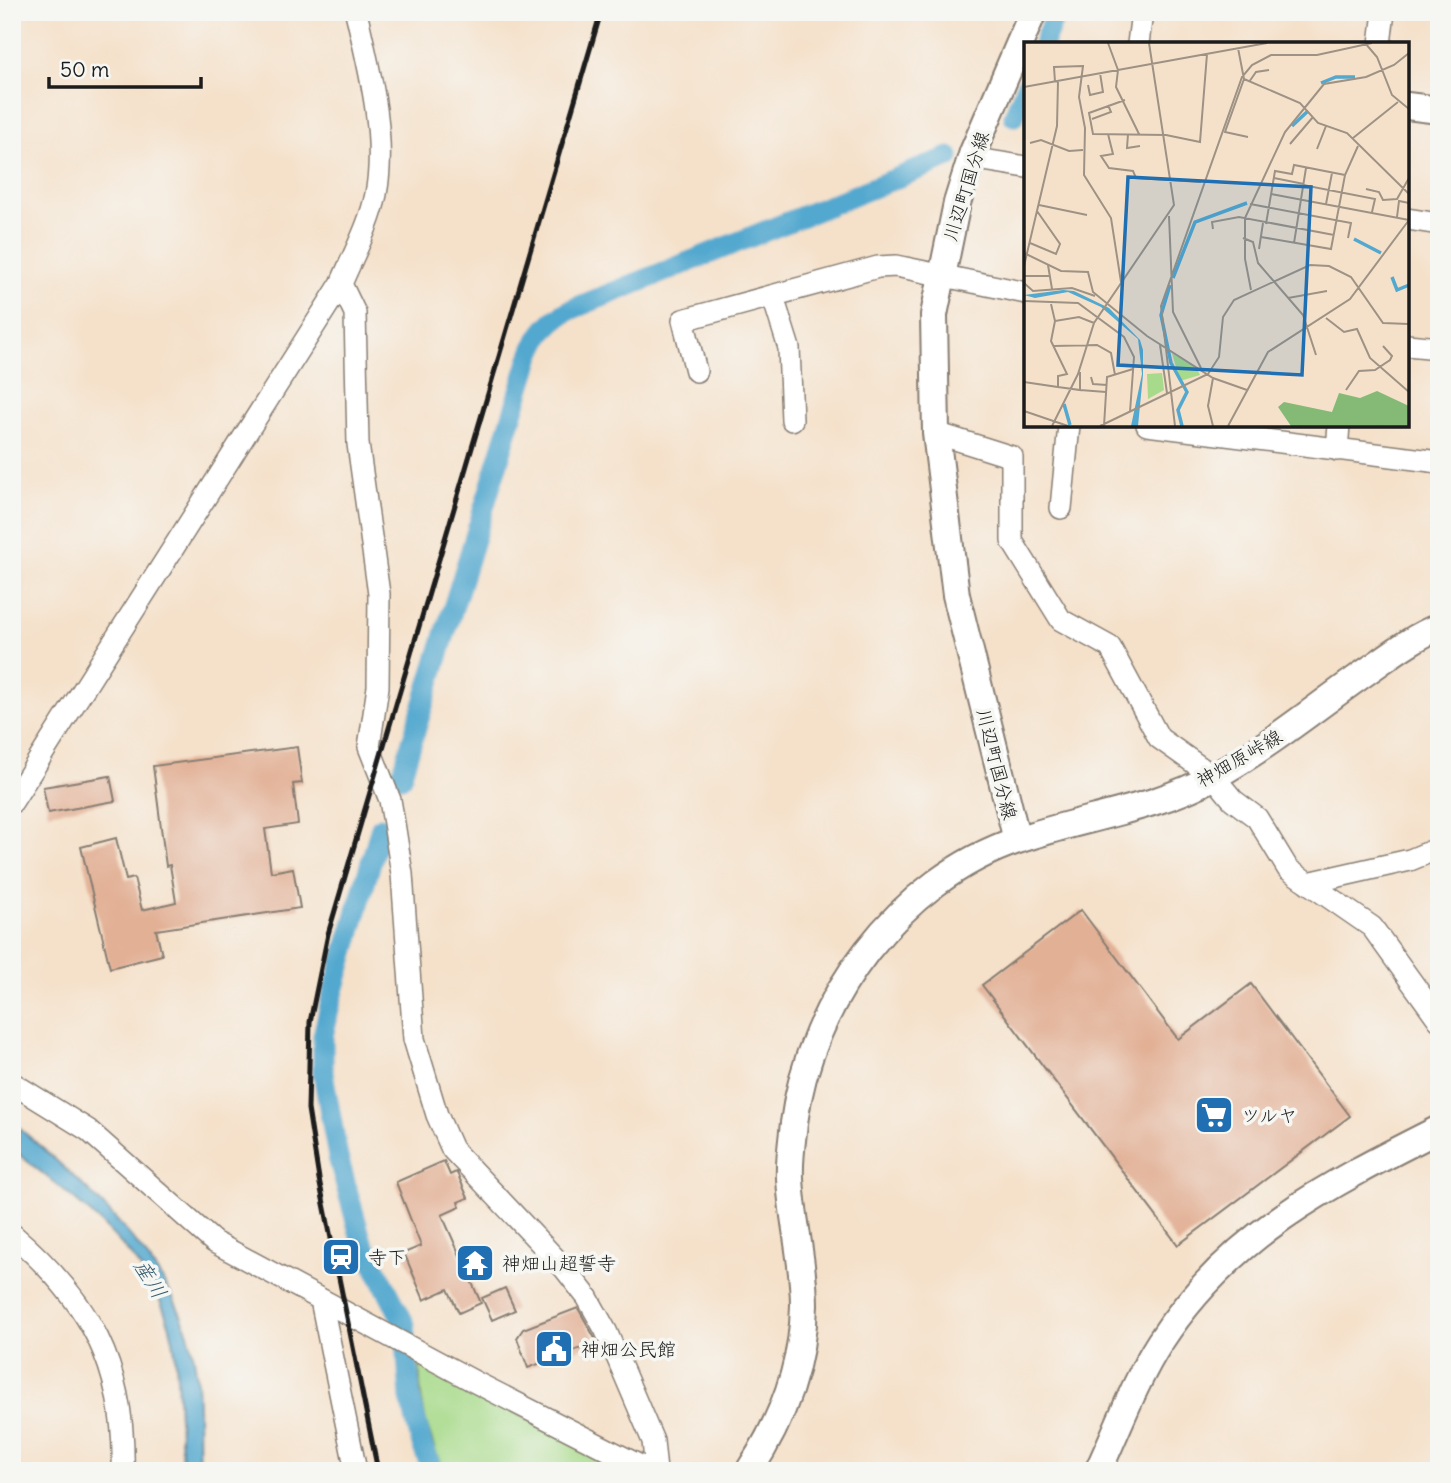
<svg xmlns="http://www.w3.org/2000/svg" width="1451" height="1483" font-family="Delius,'Klee One',sans-serif">
<style>
.green{fill:#a7da8a;stroke:#627b53;stroke-width:2}
.water{fill:#53a8cf;stroke:#386276;stroke-width:2}
.lines{fill:none;stroke-linecap:round;stroke-linejoin:round}
.canal{stroke:#53a8cf;stroke-width:21}
.building{fill:#e2b095}
.minor-casing{stroke:#887e73;stroke-width:24}
.tertiary-casing{stroke:#887e73;stroke-width:30}
.minor{stroke:#fff;stroke-width:21}
.tertiary{stroke:#fff;stroke-width:26}
.rail{stroke:#1c1c1c;stroke-width:5}
.labels{text-anchor:middle;stroke-width:7;stroke-linejoin:round;paint-order:stroke}
.street-label{font-size:19px;fill:#1c1c1c;stroke:#f6f6f2}
.poi-label{font-size:19px;fill:#1c1c1c;stroke:#f6f6f2;text-anchor:start}
.water-label{font-size:21px;font-style:italic;fill:#355b6d;stroke:#f6f6f2}
.inset-river{fill:none;stroke:#53a8cf;stroke-width:3.5}
.inset-road{fill:none;stroke:#9e9284;stroke-width:2}
.view{fill:#1f6fb2;fill-opacity:0.15;stroke:#1f6fb2;stroke-width:3.5}
.inset-edge{fill:none;stroke:#1c1c1c;stroke-width:3.5}
</style>
<rect width="100%" height="100%" fill="#f6f6f2"/>
<filter id="ink" filterUnits="userSpaceOnUse"><feTurbulence type="fractalNoise" baseFrequency=".0143" numOctaves="2"/><feDisplacementMap in="SourceGraphic" scale="14" xChannelSelector="R" yChannelSelector="G"/><feConvolveMatrix kernelMatrix="1 2 1 2 8 2 1 2 1" color-interpolation-filters="sRGB"/></filter>
<filter id="wash" filterUnits="userSpaceOnUse"><feTurbulence type="fractalNoise" baseFrequency=".00686" numOctaves="4" result="noise"/><feDisplacementMap in="SourceGraphic" scale="28" xChannelSelector="R" yChannelSelector="G"/><feGaussianBlur stdDeviation="1.57" result="paint"/><feColorMatrix in="noise" values="0 0 0 0 0 0 0 0 0 0 0 0 0 0 0 0 0 1.4 0 .05"/><feComposite in="paint" operator="in"/></filter>
<g filter="url(#wash)">
<rect width="100%" height="100%" fill="#f5e1ca"/>
<path class="green" d="M 420,1364 L 617,1464 L 620,1471 L 443,1471 C 429,1435 418,1404 420,1364 Z"/>
<path class="water" d="M 12,1122 C 79,1179 172,1260 192,1348 C 201,1387 197,1431 199,1471 L 183,1471 C 178,1431 179,1392 175,1353 C 165,1262 78,1202 12,1149 Z"/>
<g class="lines">
<path class="canal" d="M 1043,44 L 1056,12
M 1014,116 L 1026,86
M 401,777 L 530,358 C 539,333 552,317 577,307 L 949,157
M 381,827 L 331,1001 L 323,1036 L 323,1073 L 338,1157 L 361,1239 L 405,1325 L 410,1398 L 422,1445 L 433,1471"/>
</g>
<g id="blocks">
<path class="building" d="M 297,747 L 302,783 L 293,784 L 298,824 L 265,829 L 271,872 L 293,868 L 300,908 L 156,930 L 162,955 L 110,968 L 81,847 L 116,838 L 126,880 L 134,878 L 142,910 L 176,902 L 170,865 L 166,866 L 153,766 Z
M 110,776 L 115,801 L 48,813 L 43,787 Z
M 1081,910 L 1178,1039 L 1251,984 L 1350,1116 L 1178,1245 L 982,985 Z
M 444,1161 L 450,1175 L 456,1172 L 458,1175 L 468,1198 L 458,1202 L 460,1207 L 442,1215 L 481,1303 L 459,1313 L 448,1289 L 424,1300 L 404,1253 L 421,1246 L 396,1182 Z
M 505,1288 L 515,1310 L 492,1320 L 482,1298 Z
M 578,1308 L 597,1342 L 528,1368 L 517,1338 L 523,1329 Z"/>
</g>
</g>
<g filter="url(#ink)">
<use href="#blocks" fill-opacity="0" stroke="#887e73" stroke-width="2"/>
<g class="lines">
<g class="minor-casing">
<path id="minor" d="M 1138,44 L 1142,12
M 1380,44 L 1384,12
M 971,158 L 1026,167
M 1407,219 L 1439,224
M 341,284 L 355,313 L 358,444 L 379,594 L 378,687 L 369,747 L 390,800 L 394,823 L 402,874 L 414,1039 L 437,1115 L 452,1149 L 565,1269 L 587,1297 L 606,1331 L 653,1441 L 656,1471
M 773,297 L 789,348 L 792,420
M 1407,345 L 1439,348
M 696,371 L 683,320 L 878,267 L 896,266 L 1026,293
M 1147,425 L 1439,462
M 936,433 L 1012,457 L 1012,541 L 1061,620 L 1110,647 L 1159,738 L 1214,777 L 1233,800 L 1257,818 L 1288,869 L 1372,927 L 1439,1020
M 1337,450 L 1339,425
M 1061,508 L 1069,425
M 12,802 L 341,284 C 353,255 370,225 376,194 C 387,136 369,68 356,12
M 1308,883 L 1410,860 L 1439,848
M 12,1083 L 88,1130 L 214,1242 L 477,1383 L 650,1471
M 12,1234 C 90,1301 126,1366 123,1471
M 321,1300 L 356,1471"/>
</g>
<g class="tertiary-casing">
<path id="tertiary" d="M 1407,106 L 1439,110
M 1017,840 L 956,595 L 936,433 L 934,315 L 957,203 L 973,152 L 1033,12
M 749,1471 C 782,1421 803,1366 804,1305 C 804,1262 792,1220 790,1178 C 789,1160 792,1141 794,1123 C 809,1001 900,879 1018,840 C 1084,817 1153,810 1215,776 C 1269,746 1316,707 1366,672 C 1389,656 1413,637 1439,627
M 1098,1471 C 1118,1428 1135,1381 1160,1342 C 1230,1234 1328,1185 1439,1129"/>
</g>
<use href="#minor" class="minor"/>
<use href="#tertiary" class="tertiary"/>
<path class="rail" d="M 378,1471 L 319,1179 L 308,1109 L 310,1022 L 328,934 L 601,12"/>
</g>
</g>
<defs>
<g id="supermarket-square" transform="scale(2.0125)"><rect x="-9" y="-9" width="18" height="18" rx="4" fill="#1f6fb2" stroke="#f6f6f2"/><path d="M-6-5.5h2.5l.6 2H6L4.5 2H-2.5L-4.4-4H-6ZM-1.5 3.2a1.3 1.3 0 1 0 .1 0ZM3 3.2a1.3 1.3 0 1 0 .1 0Z" fill="#fff"/></g>
<g id="station-square" transform="scale(2.0125)"><rect x="-9" y="-9" width="18" height="18" rx="4" fill="#1f6fb2" stroke="#f6f6f2"/><path d="M-3-6H3Q5-6 5-4V2Q5 4 3 4L4.5 6H3L1.5 4h-3L-3 6H-4.5L-3 4Q-5 4-5 2V-4Q-5-6-3-6ZM-3.5-4v3h7v-3ZM-3.5 1v1.5H-2V1ZM2 1v1.5H3.5V1Z" fill="#fff"/></g>
<g id="temple-square" transform="scale(2.0125)"><rect x="-9" y="-9" width="18" height="18" rx="4" fill="#1f6fb2" stroke="#f6f6f2"/><path d="M0-6L5-2H3V0L6.5 2.5H4V6H1.5V3h-3V6H-4V2.5H-6.5L-3 0V-2H-5Z" fill="#fff"/></g>
<g id="civic-square" transform="scale(2.0125)"><rect x="-9" y="-9" width="18" height="18" rx="4" fill="#1f6fb2" stroke="#f6f6f2"/><path d="M-.6-6.5H3V-4.5H.6V-3L4-1V1h2V6H-6V1h2V-1L-.6-3ZM-1.2 2.5V6h2.4V2.5Z" fill="#fff"/></g>
</defs>
<g fill-rule="evenodd">
<use href="#supermarket-square" x="1214" y="1115"/>
<use href="#station-square" x="341" y="1257"/>
<use href="#temple-square" x="475" y="1263"/>
<use href="#civic-square" x="554" y="1349"/>
</g>
<g class="labels">
<g class="street-label">
<text transform="translate(966 186) rotate(-73)" y="7">川辺町国分線</text>
<text transform="translate(1239 758) rotate(-30)" y="7">神畑原峠線</text>
<text transform="translate(997 764) rotate(76)" y="7">川辺町国分線</text>
</g>
<g class="poi-label">
<text x="1241" y="1122">ツルヤ</text>
<text x="368" y="1264">寺下</text>
<text x="502" y="1270">神畑山超誓寺</text>
<text x="581" y="1356">神畑公民館</text>
</g>
<g class="water-label">
<text transform="translate(150 1279) rotate(58)" y="7">産川</text>
</g>
</g>
<g transform="translate(1024 42)">
<rect width="385" height="385" fill="#f5e1ca"/>
<path d="M 148,311 L 172,325 L 176,333 L 156,339 ZM 138,331 L 140,348 L 124,357 L 123,332 Z" fill="#a7da8a"/>
<path d="M 353,349 L 385,364 L 385,384 L 267,384 L 254,365 L 260,360 L 308,370 L 315,351 L 336,356 Z" fill="#85ba76"/>
<path d="M 39,248 L 50,249 L 85,266 L 116,298 L 119,308 L 119,333 L 114,384 L 107,384 L 118,332 L 114,297 L 77,265 L 44,250 L 11,256 L 0,253 Z" fill="#53a8cf"/>
<path class="inset-river" d="M 297,41 L 312,35 L 331,35M 268,84 L 284,69M 330,197 L 357,211M 368,235 L 373,248 L 385,243M 149,236 L 171,180 L 223,161M 146,243 L 137,273 L 147,321 L 163,350 L 154,368 L 158,384M 40,362 L 46,383"/>
<path class="inset-road" d="M 84,1 L 94,28 L 92,45 L 115,92M 341,1 L 353,15 L 368,53 L 385,67M 214,6 L 220,37 L 276,61 L 294,81 L 323,91 L 385,152M 220,37 L 201,90 L 224,95M 31,40 L 30,25 L 59,24 L 55,55 L 61,86 L 60,133 L 87,176 L 97,240M 225,40 L 232,30 L 245,28M 64,43 L 66,53 L 79,50 L 76,31M 0,45 L 243,1M 101,58 L 65,71 L 69,92 L 142,93 L 176,100 L 183,12M 68,77 L 87,70 L 84,63M 84,92 L 89,112 L 77,114 L 85,126 L 109,129 L 112,136 L 177,140M 104,92 L 103,106 L 116,104M 329,96 L 374,60M 6,101 L 17,98 L 45,109 L 59,108M 266,102 L 289,75M 293,107 L 302,84M 250,136 L 280,142M 279,143 L 351,157 L 348,170M 342,147 L 355,150 L 359,158 L 373,157 L 385,136M 247,152 L 385,178M 226,162 L 327,181 L 324,196M 302,162 L 308,131M 15,163 L 63,173M 145,174 L 149,270 L 177,326M 373,175 L 375,159 L 385,161M 242,182 L 251,129 L 268,132 L 270,123 L 321,133M 189,187 L 188,180 L 215,175 L 310,193M 237,195 L 307,207 L 321,133 L 334,104M 219,196 L 229,200 L 234,221 L 279,273 L 292,313M 6,201 L 32,212 L 36,202 L 13,169M 270,201 L 282,126M 235,207 L 239,181M 0,211 L 37,229 L 64,230 L 69,250 L 123,294 L 189,336 L 223,348M 24,223 L 28,247M 0,224 L 33,84 L 34,39M 0,234 L 25,234M 0,241 L 9,249 L 48,246 L 71,254M 227,248 L 221,217 L 221,176 L 261,90 L 300,42 L 342,35 L 370,23 L 385,11M 264,256 L 303,249M 0,259 L 54,261 L 100,295 L 110,315 L 106,370M 302,276 L 320,290 L 333,287 L 346,316 L 385,350M 31,279 L 55,275 L 70,281M 136,303 L 143,351M 30,304 L 73,303 L 87,311 L 91,333M 67,335 L 69,342 L 83,343M 189,336 L 184,364 L 189,384M 0,340 L 34,345 L 34,334 L 43,332 L 27,299 L 31,279 L 27,262M 34,345 L 56,348 L 56,330M 56,348 L 82,350M 322,348 L 335,329 L 351,328 L 366,318 L 368,314 L 359,304M 0,369 L 44,384M 28,384 L 54,332 L 70,281 L 150,163 L 125,1M 76,384 L 184,332 L 195,315 L 199,275 L 210,258 L 286,223 L 305,224 L 327,235 L 359,281 L 385,282M 80,384 L 83,335 L 109,327M 151,384 L 137,264 L 218,35 L 228,23 L 247,13 L 293,13 L 348,1M 204,384 L 244,310 L 326,257 L 385,178"/>
<path class="view" d="M 104,135 L 287,145 L 278,333 L 94,323 Z"/>
<rect width="385" height="385" class="inset-edge"/>
</g>
<rect width="1451" height="1483" fill="none" stroke="#f6f6f2" stroke-width="42"/>
<path d="M49 77v10h152v-10" fill="none" stroke="#1c1c1c" stroke-width="3.5"/>
<text x="60" y="77" font-size="21" fill="#1c1c1c" stroke="#f6f6f2" stroke-width="5" paint-order="stroke">50 m</text>
</svg>
